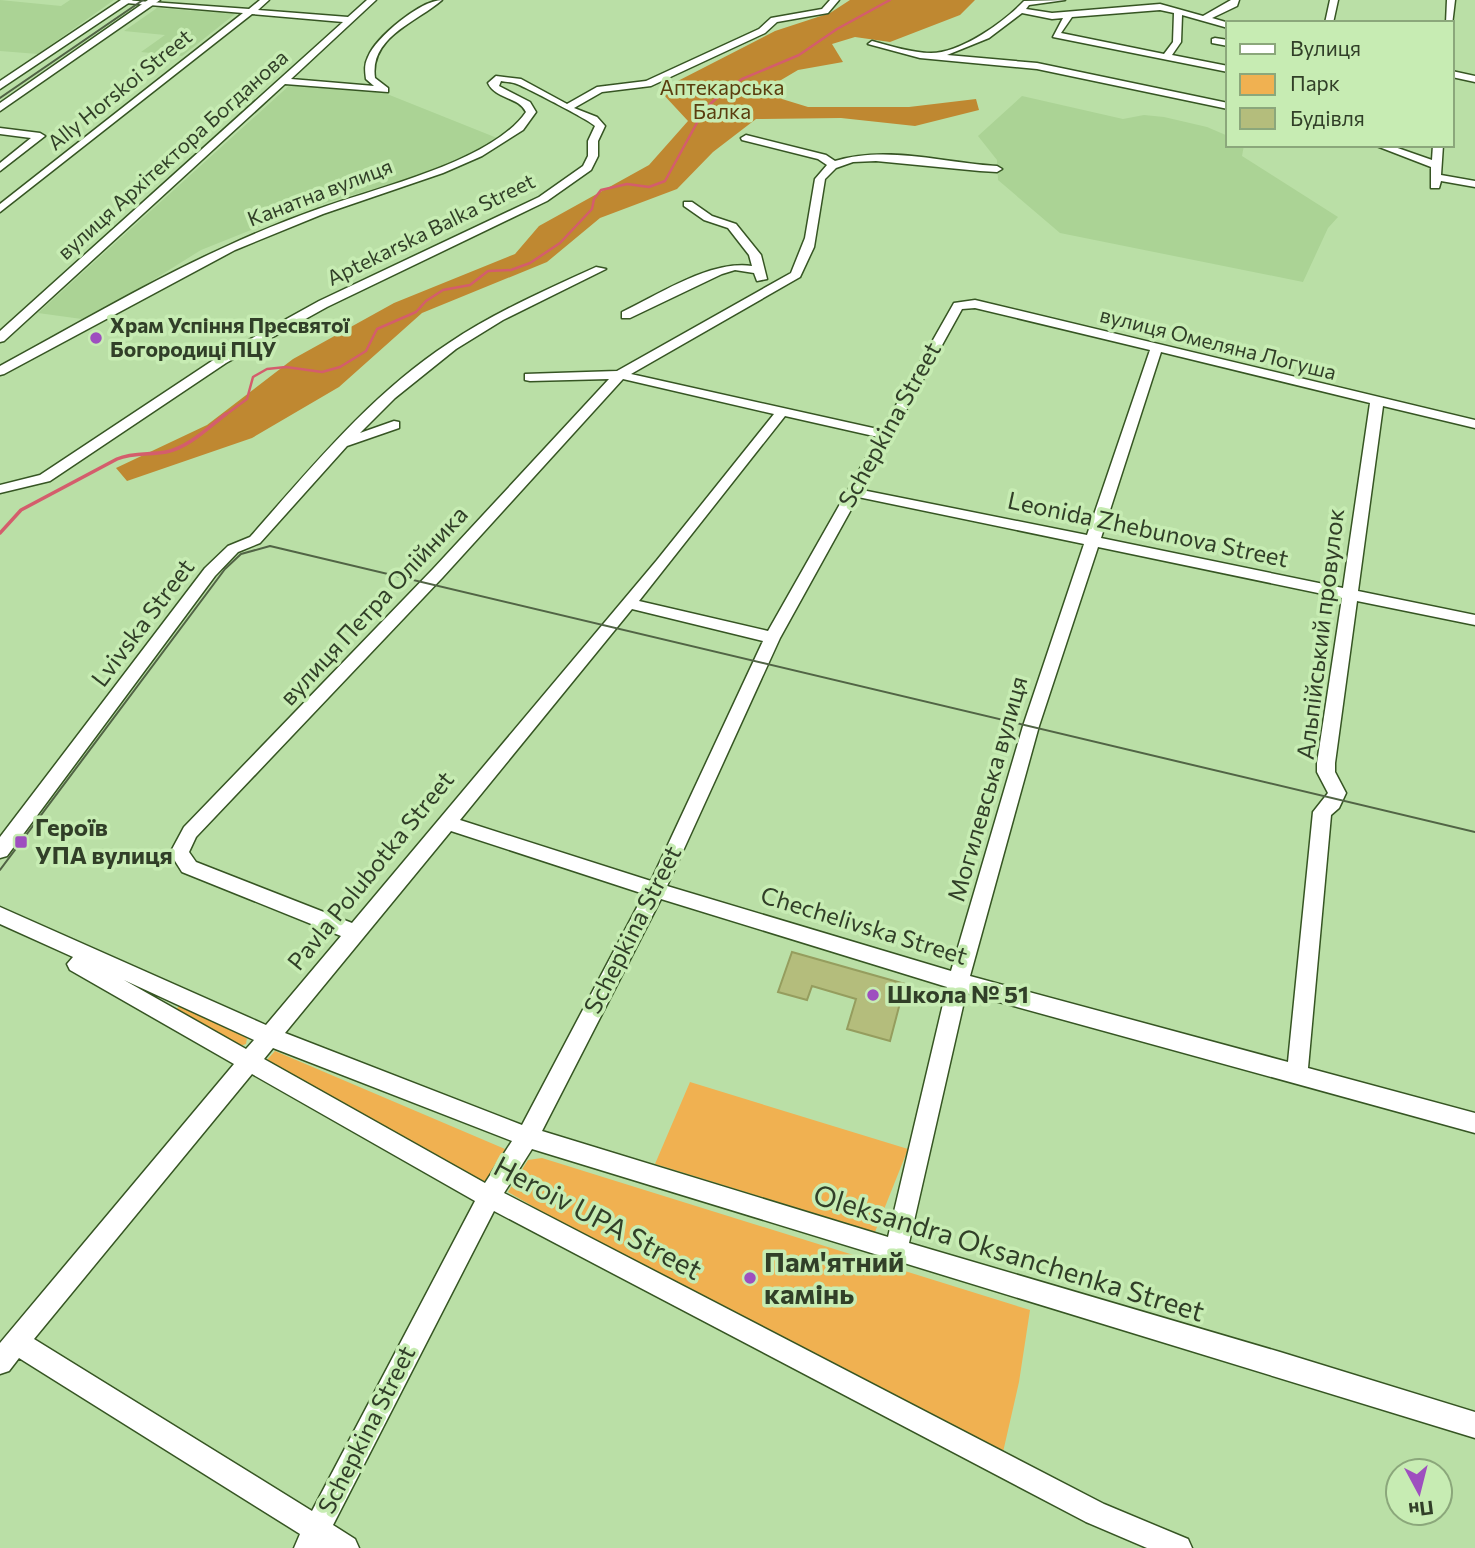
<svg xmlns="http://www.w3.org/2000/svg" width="1475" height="1548" font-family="Commissioner,sans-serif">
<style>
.built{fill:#abd395}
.green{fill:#f0b151}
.forest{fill:#bf8831}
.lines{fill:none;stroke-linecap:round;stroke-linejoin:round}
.stream-far1{stroke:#d45d6c;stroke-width:2.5}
.stream{stroke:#d45d6c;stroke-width:3.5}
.building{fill:#b4bd7c;stroke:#959d5e;stroke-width:2}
.minor-casing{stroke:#365523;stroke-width:3}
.major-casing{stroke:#365523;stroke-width:3}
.minor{fill:#fff;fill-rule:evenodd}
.major{fill:#fff;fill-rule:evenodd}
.tram{stroke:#516445;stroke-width:2}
.poi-dot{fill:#9e4fbf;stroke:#c7ecb3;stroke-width:2.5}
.labels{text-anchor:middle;stroke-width:7;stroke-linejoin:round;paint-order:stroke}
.far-park-label{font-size:21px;fill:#5a3d0e;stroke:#c7ecb3}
.far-street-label{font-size:21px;fill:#313f28;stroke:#c7ecb3}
.far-poi-label{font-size:21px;font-weight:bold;fill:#313f28;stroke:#c7ecb3;text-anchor:start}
.street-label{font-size:24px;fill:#313f28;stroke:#c7ecb3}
.poi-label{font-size:24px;font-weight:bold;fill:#313f28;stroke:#c7ecb3;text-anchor:start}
.near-street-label{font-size:28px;fill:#313f28;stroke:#c7ecb3}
.near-poi-label{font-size:28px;font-weight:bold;fill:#313f28;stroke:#c7ecb3;text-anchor:start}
</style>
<rect width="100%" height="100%" fill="#badfa6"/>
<path class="built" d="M 0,0 L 61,6 L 70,0 L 114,0 L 38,54 L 0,51 Z
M 157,8 L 235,14 L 182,56 L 141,52 L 165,35 L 124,31 Z
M 292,83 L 382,92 L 497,138 L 459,161 L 428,173 L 301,210 L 201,250 L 89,320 L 38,313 Z
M 1022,96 L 1123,119 L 1144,115 L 1164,117 L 1207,127 L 1228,136 L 1228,145 L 1244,145 L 1242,156 L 1338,217 L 1328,228 L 1303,282 L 1060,233 L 998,180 L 997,160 L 978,136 Z"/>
<path class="green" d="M 179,1006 L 247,1038 L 246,1044 L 240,1046 L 176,1010 Z
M 275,1051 L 505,1149 L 485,1182 L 266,1061 Z
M 690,1082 L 908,1149 L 875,1232 L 655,1164 Z
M 542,1158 L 1030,1310 L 1019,1382 L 998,1474 L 508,1192 L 528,1160 Z"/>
<path class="forest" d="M 850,0 L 975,0 L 960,15 L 890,42 L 855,37 L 832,44 L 843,62 L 798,70 L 776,83 L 782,99 L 808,107 L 909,107 L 976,99 L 979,110 L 915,126 L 841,118 L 756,119 L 713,152 L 677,189 L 600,218 L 547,262 L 422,313 L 339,387 L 252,438 L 127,481 L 116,468 L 207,425 L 293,359 L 394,303 L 515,254 L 539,226 L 649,165 L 688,121 L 662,93 L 668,86 L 775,31 L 830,13 Z"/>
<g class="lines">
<path class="stream-far1" d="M 224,416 L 247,399 L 253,377 L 267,369 L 286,367 L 322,372 L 340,367 L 366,351 L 377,329 L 416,312 L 426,301 L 443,290 L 470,285 L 488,271 L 511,270 L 530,263 L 560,243 L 592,209 L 594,199 L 601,190 L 627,184 L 649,187 L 665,181 L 704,110 L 721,94 L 742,79 L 799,55 L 837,29 L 890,0"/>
<path class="stream" d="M 0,533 L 21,510 L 117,459 C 133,452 149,455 166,452 C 188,448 209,427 226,414"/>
</g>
<path class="building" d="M 792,952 L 905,984 L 890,1041 L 847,1029 L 856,999 L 812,986 L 807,1000 L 778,992 Z"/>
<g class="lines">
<g class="minor-casing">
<path id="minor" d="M 123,0 L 249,9 L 260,0 L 269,0 L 258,10 L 348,17 L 367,0 L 376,0 L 291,79 L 374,86 L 366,79 C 365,71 364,65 368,57 C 376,37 421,0 442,0 C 417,22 369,37 375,78 L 388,88 L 388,92 L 285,84 L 4,341 L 0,342 L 0,331 L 343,22 L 252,14 L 0,212 L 0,204 L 243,13 L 126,3 Z
M 830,0 L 839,0 L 828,13 L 777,22 L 765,33 L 651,86 L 602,92 L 574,108 L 597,117 L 605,126 L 598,141 L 598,156 L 591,170 L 547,201 L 327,307 L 226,363 L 50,481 L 0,493 L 0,485 L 40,475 L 218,357 L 319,301 L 539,197 L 583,166 L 588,156 L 588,141 L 595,126 C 591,121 527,88 517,84 C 512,82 506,82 501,81 L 499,86 L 530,102 L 536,112 L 523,130 L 482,156 L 443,173 L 323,214 L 235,250 L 4,374 L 0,375 L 0,366 C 74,326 148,282 225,247 C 255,233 287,220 318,209 C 375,188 492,162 526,112 C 519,97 495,99 488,83 L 496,76 L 521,79 L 567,104 L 597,87 L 646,81 L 759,29 L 771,18 L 822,9 Z
M 1065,0 L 1029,5 L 1026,9 L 1052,13 L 1160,4 L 1203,16 L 1231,0 L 1239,0 L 1237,6 L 1212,18 L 1229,23 L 1228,28 L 1182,15 L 1181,42 L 1172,55 L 1228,66 L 1228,72 L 1053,37 L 1063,18 L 1052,19 L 1022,13 L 989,38 L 947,55 L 1037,63 L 1228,103 L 1228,109 L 1037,69 L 920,58 L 868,44 L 872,41 C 891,46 912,53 931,53 C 961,53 1004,22 1024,1 ZM 1160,10 L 1174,13 L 1173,42 L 1164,54 L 1061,33 L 1072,17 Z
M 1330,0 L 1338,0 L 1333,23 L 1325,23 Z
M 1447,0 L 1455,0 L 1452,25 L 1452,23 L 1446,23 Z
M 1215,38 L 1228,40 L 1228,46 L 1212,43 L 1212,39 Z
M 1452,71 L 1475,76 L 1475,82 L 1452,77 Z
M 0,128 L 40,133 L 45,136 L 0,171 L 0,163 L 31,138 L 0,134 Z
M 746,135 L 826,155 L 835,161 C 887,145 944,163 997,166 L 1002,169 L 997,172 L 980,171 L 876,161 L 853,162 L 836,168 L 825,179 L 814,247 L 800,277 L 631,374 L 882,430 L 954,303 L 975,300 L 1475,420 L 1475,428 L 1383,406 L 1358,591 L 1475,615 L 1475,625 L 1357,601 L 1335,763 L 1335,772 L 1346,793 L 1339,808 L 1331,815 L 1308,1068 L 1475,1113 L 1475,1133 L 966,993 L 909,1243 L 1280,1352 L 1475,1412 L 1475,1438 L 532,1149 L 504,1193 L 1104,1504 L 1188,1539 L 1192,1548 L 1147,1548 L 1086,1522 L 494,1211 L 333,1525 L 355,1539 L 359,1548 L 294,1548 L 300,1534 L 19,1358 L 9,1371 L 0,1374 L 0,1343 L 234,1064 L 70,970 L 67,964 L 73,957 L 0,924 L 0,907 L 266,1025 L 341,936 L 182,872 L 170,853 L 184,827 L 433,569 L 609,379 L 530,381 L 525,380 L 525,374 L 617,371 L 791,273 L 805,238 L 815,179 L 827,165 L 818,159 L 742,140 L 741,138 ZM 975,308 L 1150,350 L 1087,535 L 862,490 L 962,309 ZM 1161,352 L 1370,403 L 1343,588 L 1101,538 ZM 623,379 L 774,414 L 657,560 L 352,923 L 196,862 L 189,852 L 196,837 L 443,577 ZM 785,416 L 878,437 L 768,631 L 639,601 ZM 858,497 L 1084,544 L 1023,726 L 951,971 L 667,886 L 780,638 ZM 1098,547 L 1342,598 L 1317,763 L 1317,772 L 1328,793 L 1313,812 L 1288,1062 L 970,976 L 1039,726 ZM 632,609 L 763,641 L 651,881 L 460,820 ZM 451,831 L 644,894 L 522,1125 L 285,1033 ZM 661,899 L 947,987 L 888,1237 L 542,1131 ZM 124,980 L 254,1040 L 246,1049 ZM 273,1048 L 512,1141 L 485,1183 L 264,1059 ZM 252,1074 L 475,1201 L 312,1511 L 34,1339 Z
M 1374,145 L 1389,145 L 1432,160 L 1433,145 L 1443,145 L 1441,175 L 1475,181 L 1475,187 L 1441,181 L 1439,188 L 1431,188 L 1431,167 Z
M 684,202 L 692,202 L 712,216 L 736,224 L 761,255 L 767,279 L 757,281 L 754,273 L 735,270 L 722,274 L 630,318 L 622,318 L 622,312 C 660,294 710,260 752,266 L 749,255 L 728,228 L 704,220 L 684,206 Z
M 596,267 L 606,269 L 503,320 L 456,349 L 395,398 L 360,433 L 394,421 L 399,422 L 399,428 L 347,446 L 260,543 L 238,552 L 215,576 L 7,856 L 0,858 L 0,837 L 205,568 L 228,546 L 250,537 C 311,468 371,394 449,343 C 495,312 546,290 596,267 Z"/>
</g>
<g class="major-casing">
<path id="major" d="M 121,0 L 133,0 L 0,89 L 0,81 Z
M 148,0 L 160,0 L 0,111 L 0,103 Z"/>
</g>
<use href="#minor" class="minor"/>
<use href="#major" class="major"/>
<path class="tram" d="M 0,98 L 143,0
M 0,870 L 225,569 L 241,554 L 270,546 L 1475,832"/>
</g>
<g class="poi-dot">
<circle cx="96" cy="338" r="7"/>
<rect x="14" y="835" width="14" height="14" rx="3.5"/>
<circle cx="873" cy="995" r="7"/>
<circle cx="750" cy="1278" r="7"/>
</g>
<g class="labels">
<g class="far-park-label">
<text x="722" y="95">Аптекарська<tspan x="722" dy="24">Балка</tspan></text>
</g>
<g class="far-street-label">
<text transform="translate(120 90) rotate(-39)" y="7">Ally Horskoi Street</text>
<text transform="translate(173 155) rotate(-42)" y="7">вулиця Архітектора Богданова</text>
<text transform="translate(320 193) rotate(-21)" y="7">Канатна вулиця</text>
<text transform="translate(431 230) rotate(-26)" y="7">Aptekarska Balka Street</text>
<text transform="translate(1218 344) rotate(14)" y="7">вулиця Омеляна Логуша</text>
</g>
<g class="far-poi-label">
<text x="110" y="333">Храм Успіння Пресвятої<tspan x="110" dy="24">Богородиці ПЦУ</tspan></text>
</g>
<g class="street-label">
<text transform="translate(890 425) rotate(-61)" y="8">Schepkina Street</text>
<text transform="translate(1148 530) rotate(12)" y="8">Leonida Zhebunova Street</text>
<text transform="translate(374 606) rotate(-47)" y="8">вулиця Петра Олійника</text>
<text transform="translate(143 623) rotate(-53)" y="8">Lvivska Street</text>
<text transform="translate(1321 634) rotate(-83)" y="8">Альпійський провулок</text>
<text transform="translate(988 789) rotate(-74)" y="8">Могилевська вулиця</text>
<text transform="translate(371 871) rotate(-51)" y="8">Pavla Polubotka Street</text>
<text transform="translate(864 926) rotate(17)" y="8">Chechelivska Street</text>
<text transform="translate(633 930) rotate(-63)" y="8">Schepkina Street</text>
<text transform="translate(367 1430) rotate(-63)" y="8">Schepkina Street</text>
</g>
<g class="poi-label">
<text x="35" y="836">Героїв<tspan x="35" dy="28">УПА вулиця</tspan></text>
<text x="887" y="1003">Школа № 51</text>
</g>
<g class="near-street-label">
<text transform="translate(598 1218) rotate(28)" y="10">Heroiv UPA Street</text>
<text transform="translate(1009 1253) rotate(17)" y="10">Oleksandra Oksanchenka Street</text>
</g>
<g class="near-poi-label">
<text x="764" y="1272">Пам'ятний<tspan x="764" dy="32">камінь</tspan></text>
</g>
</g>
<rect x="1226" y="21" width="228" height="126" fill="#c7ecb3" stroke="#8ba77b" stroke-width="2"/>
<rect x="1240" y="44" width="35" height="10" fill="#ffffff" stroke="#8ba77b" stroke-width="2"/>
<text x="1290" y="56" font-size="21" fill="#313f28">Вулиця</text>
<rect x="1240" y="74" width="35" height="21" fill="#f0b151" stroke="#8ba77b" stroke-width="2"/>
<text x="1290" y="91" font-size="21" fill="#313f28">Парк</text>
<rect x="1240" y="108" width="35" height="21" fill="#b4bd7c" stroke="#8ba77b" stroke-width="2"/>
<text x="1290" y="126" font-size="21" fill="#313f28">Будівля</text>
<g transform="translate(1419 1492) rotate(173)"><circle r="33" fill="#c7ecb3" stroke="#8ba77b" stroke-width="2"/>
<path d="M0-5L12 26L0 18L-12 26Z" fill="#9e4fbf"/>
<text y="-10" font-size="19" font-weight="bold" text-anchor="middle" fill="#313f28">Пн</text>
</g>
</svg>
